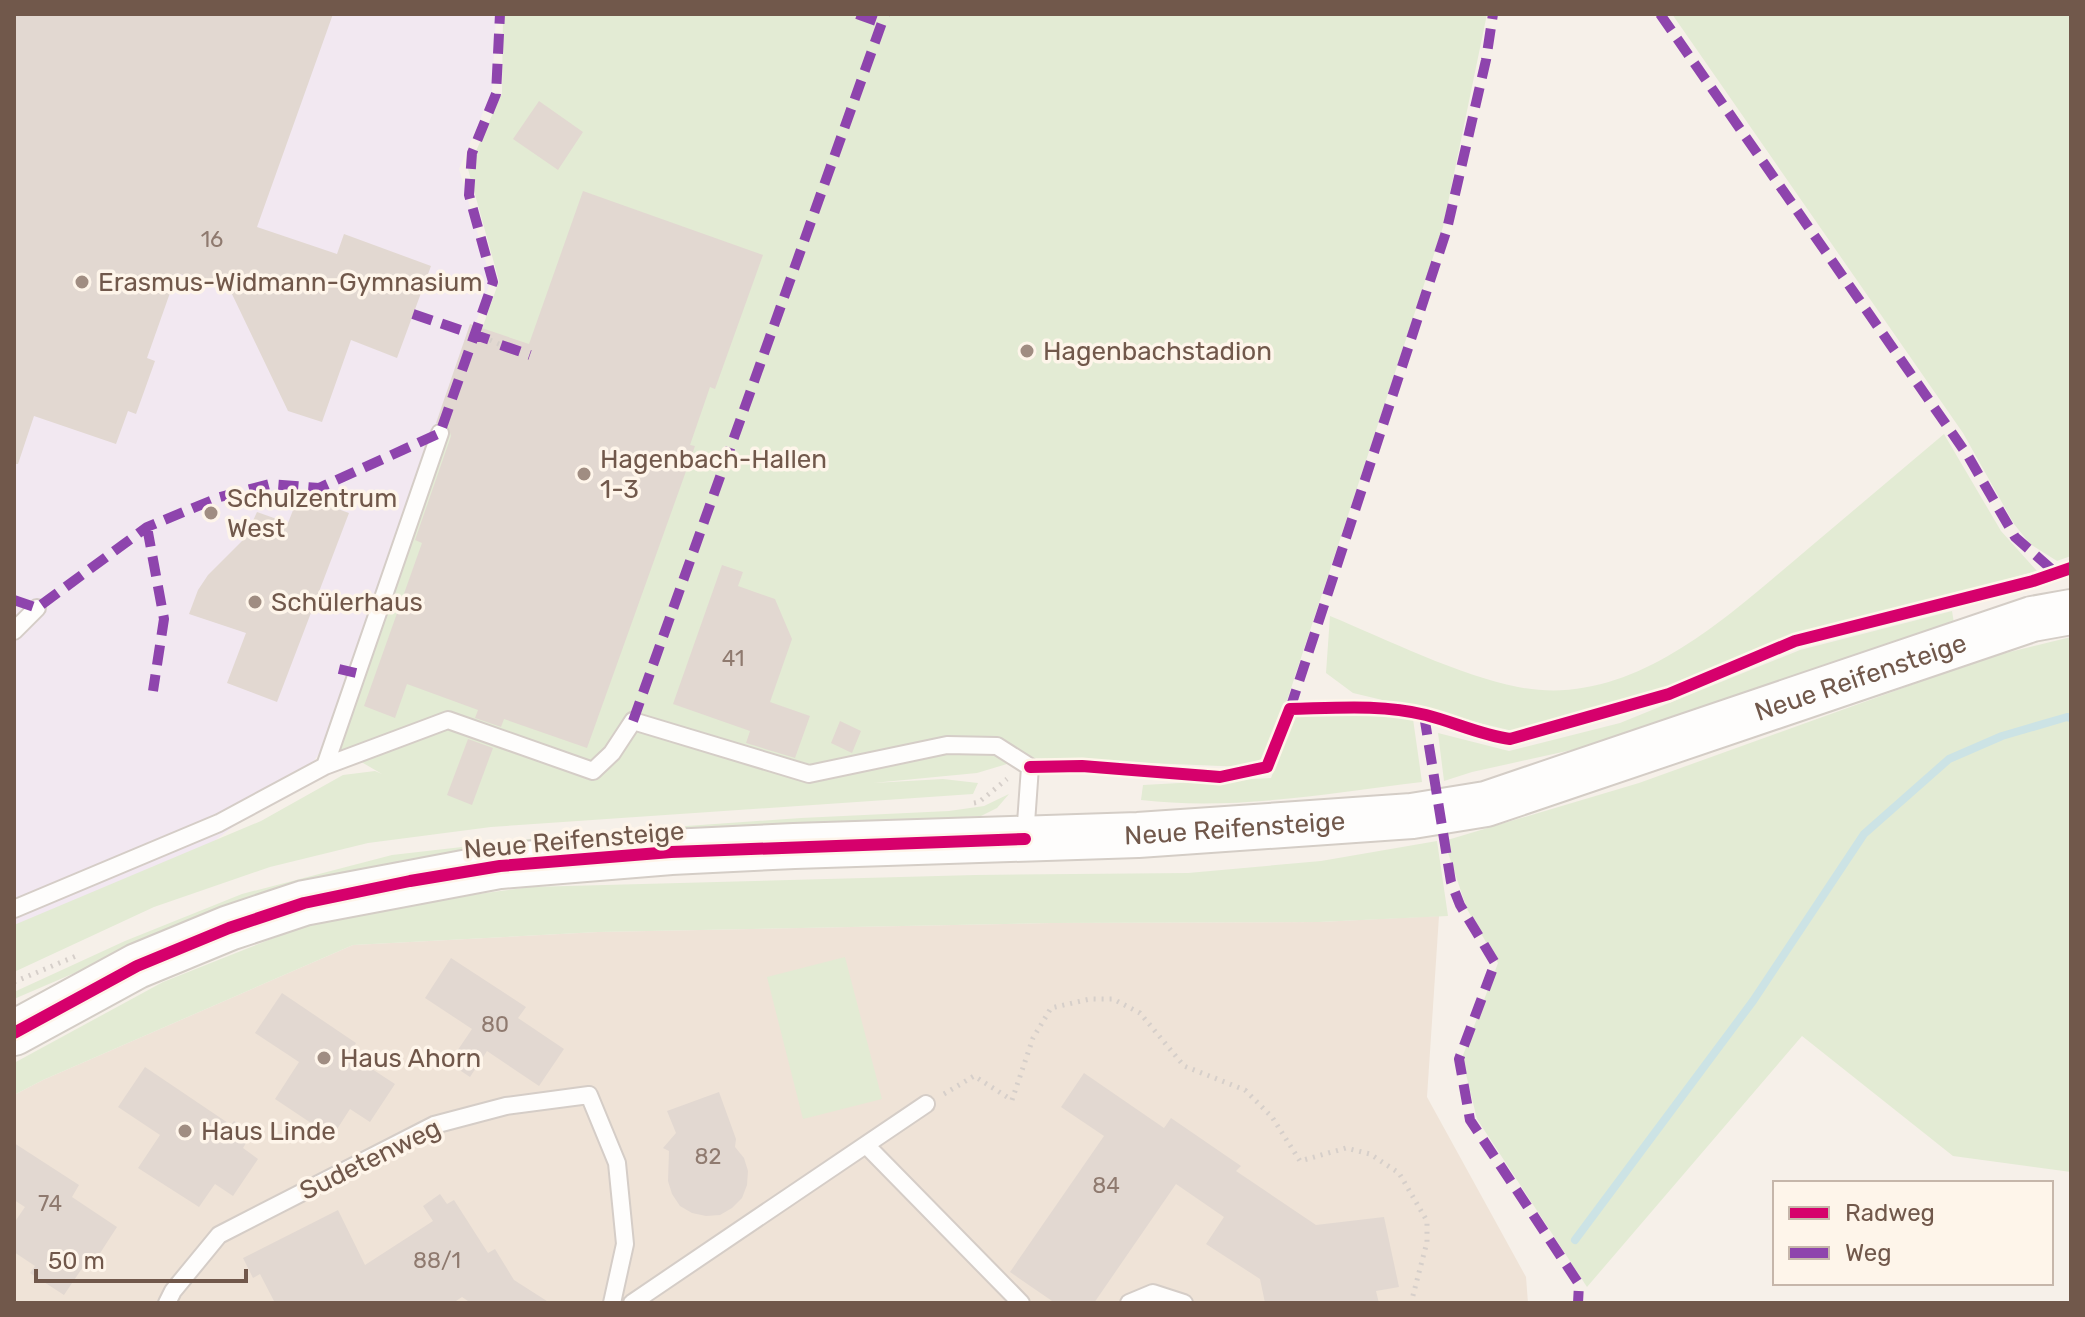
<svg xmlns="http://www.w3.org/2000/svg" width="2085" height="1317" font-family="Rubik,sans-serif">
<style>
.residential{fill:#efe3d7}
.education{fill:#f2e8f1}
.green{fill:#e3ebd4}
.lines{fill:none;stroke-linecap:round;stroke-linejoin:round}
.stream{stroke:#cce3e5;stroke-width:8}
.building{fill:#e2d8d1}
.lane-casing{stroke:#d5cdc7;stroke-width:20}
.secondary-casing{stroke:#d4cdc6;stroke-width:48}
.path{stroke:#d6cfca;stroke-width:5;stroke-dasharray:2 6;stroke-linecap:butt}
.lane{stroke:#fefdfc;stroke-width:16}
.secondary{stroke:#fefdfc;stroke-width:44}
.quiet{stroke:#8e44ad;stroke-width:10;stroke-dasharray:20 10;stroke-linecap:butt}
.cycleway-casing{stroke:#fef5ea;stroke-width:17}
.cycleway{stroke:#d6006c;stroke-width:12}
.poi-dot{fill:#a08d82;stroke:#fef5ea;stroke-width:3}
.labels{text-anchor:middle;stroke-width:7;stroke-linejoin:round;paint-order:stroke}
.number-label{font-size:22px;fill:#8f7a6f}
.poi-label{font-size:26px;fill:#71584b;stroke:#fef5ea;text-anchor:start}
.street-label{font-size:26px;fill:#71584b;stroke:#fef5ea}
</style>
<rect width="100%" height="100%" fill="#f6f0e9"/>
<path class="residential" d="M 1439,916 L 1427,1097 L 1526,1277 L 1528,1303 L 14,1303 L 14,1095 L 43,1080 L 353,945 L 598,932 L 1051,923 L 1319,922 Z"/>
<path class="education" d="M 14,14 L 496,14 L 492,91 L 459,169 L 491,280 L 325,745 L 307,771 L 135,901 L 14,965 Z"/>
<path class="green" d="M 503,14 L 1487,14 L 1443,227 L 1269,755 L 1245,767 L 1027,758 L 977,773 L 873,783 L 943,779 L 978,783 L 973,794 L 491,827 L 368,843 L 270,867 L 154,907 L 14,972 L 14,925 L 261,821 L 343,775 L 375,771 L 382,774 L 339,749 L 342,723 L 499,281 L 468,169 L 502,93 Z
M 1672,14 L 2071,14 L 2071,556 L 2057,561 L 2030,544 L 2014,524 L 1963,433 Z
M 1944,434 L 2001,531 L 2037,571 L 1797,638 L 1666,689 L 1517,732 L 1353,693 L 1326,673 L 1330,616 C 1388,640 1458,675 1518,687 C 1632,710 1729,615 1809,548 C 1854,510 1899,472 1944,434 Z
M 1952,611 L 1954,623 L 1617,740 L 1472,772 L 1444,781 L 1438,733 L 1509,751 L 1620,723 L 1800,650 Z
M 2071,637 L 2071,712 L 2067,717 L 2071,720 L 2071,1172 L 1953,1156 L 1802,1036 L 1587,1287 L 1477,1119 L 1462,1058 L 1498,963 L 1467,909 L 1444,841 L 1639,783 L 1989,657 Z
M 1339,712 L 1413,719 L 1422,782 C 1330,793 1234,811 1141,800 L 1143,785 L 1271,778 L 1295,714 Z
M 1009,794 L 997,808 L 981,816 L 574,841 L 128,950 L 14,999 L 14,992 L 125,941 L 242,894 L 392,855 L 574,834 L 801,818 L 949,811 L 984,806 Z
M 1437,841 L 1448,916 L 1319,922 L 1051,923 L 598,932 L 353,945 L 43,1080 L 14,1095 L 14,1063 L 163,982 L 306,925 L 425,901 L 530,887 L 975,875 L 1188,873 L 1321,861 Z
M 845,957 L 882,1099 L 803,1119 L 767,977 Z"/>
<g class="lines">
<path class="stream" d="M 1575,1240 L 1753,1001 L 1864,834 L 1949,759 L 2002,736 L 2067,717 L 2071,718"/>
</g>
<path class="building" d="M 14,14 L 333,14 L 257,227 L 337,254 L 344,234 L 431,266 L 397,358 L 351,340 L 322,422 L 288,411 L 231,292 L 177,273 L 147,358 L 155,361 L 136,414 L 128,411 L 116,444 L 34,416 L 18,464 L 14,464 Z
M 539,101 L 583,132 L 558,170 L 513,139 Z
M 583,191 L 763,255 L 715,389 L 710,387 L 690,445 L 695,446 L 587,748 L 504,719 L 501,727 L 475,718 L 478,710 L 407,684 L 395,718 L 364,706 L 422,543 L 415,540 L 451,436 L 448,425 L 436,423 L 470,324 L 529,344 Z
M 299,495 L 349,513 L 277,702 L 227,683 L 246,633 L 189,614 L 198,590 L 208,575 L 245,538 L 257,512 L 288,523 Z
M 722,565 L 743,572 L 738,586 L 775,599 L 792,639 L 770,702 L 810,716 L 795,758 L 746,743 L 750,731 L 673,704 Z
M 840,721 L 861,731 L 852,753 L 831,743 Z
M 468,739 L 493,748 L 472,805 L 447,795 Z
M 451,958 L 526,1007 L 518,1018 L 564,1049 L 539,1086 L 487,1051 L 470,1077 L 449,1063 L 472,1029 L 425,998 Z
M 282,993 L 356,1043 L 349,1054 L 395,1084 L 370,1122 L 350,1109 L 332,1137 L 275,1099 L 299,1062 L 255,1033 Z
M 145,1067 L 231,1125 L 234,1121 L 252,1133 L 243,1148 L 258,1159 L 233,1196 L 215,1184 L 199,1207 L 138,1168 L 160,1135 L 118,1107 Z
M 1084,1073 L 1164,1128 L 1171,1118 L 1241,1166 L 1236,1171 L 1316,1225 L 1384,1217 L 1399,1287 L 1376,1291 L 1379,1303 L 1265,1303 L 1260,1279 L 1206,1244 L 1224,1217 L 1176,1184 L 1094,1303 L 1055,1303 L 1010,1272 L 1104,1136 L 1061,1107 Z
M 719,1092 L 736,1139 L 735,1147 L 744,1158 L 748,1171 L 747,1185 L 742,1198 L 732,1208 L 720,1215 L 706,1216 L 692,1213 L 680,1206 L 672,1194 L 668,1181 L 669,1151 L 663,1148 L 676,1133 L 667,1111 Z
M 14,1143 L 79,1185 L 72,1197 L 117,1227 L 93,1264 L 87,1261 L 64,1295 L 30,1273 L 35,1266 L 14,1252 L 14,1223 L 25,1207 L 14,1200 Z
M 440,1194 L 447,1204 L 454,1200 L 488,1253 L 495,1249 L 514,1280 L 550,1303 L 471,1303 L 462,1297 L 453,1303 L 275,1303 L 260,1274 L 253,1278 L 243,1258 L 338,1210 L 365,1265 L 433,1221 L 423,1206 Z"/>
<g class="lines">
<g class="lane-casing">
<path id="lane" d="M 14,631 L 37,608
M 325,766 L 440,433
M 14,909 L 219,823 L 325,766 L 448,720 L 593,771 L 612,753 L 633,721 L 809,774 L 947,745 L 997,746 L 1030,767 L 1025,837
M 866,1145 L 1021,1303
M 167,1303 L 173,1291 L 219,1235 L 434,1125 L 506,1106 L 589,1095 L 617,1163 L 625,1244 L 612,1303
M 632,1303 L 926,1104
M 1129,1303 L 1153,1293 L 1184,1303"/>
</g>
<g class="secondary-casing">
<g id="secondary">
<path id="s1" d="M 14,1033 L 137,966 L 229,928 L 304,903 L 500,866 L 671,852 L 794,846 L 1138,835 L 1412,816 L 1486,804 L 2032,619 L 2071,612"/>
</g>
</g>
<path class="path" d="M 490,340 L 501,345
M 974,803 L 979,802 L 1007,779
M 14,982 L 76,956
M 944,1094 L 974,1076 L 1012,1100 L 1033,1038 L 1051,1008 L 1090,999 L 1113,999 L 1140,1013 L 1184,1066 L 1245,1090 L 1272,1117 L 1300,1161 L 1346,1148 L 1370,1154 L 1399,1173 L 1427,1221 L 1427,1242 L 1411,1303"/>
<use href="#lane" class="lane"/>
<use href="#secondary" class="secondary"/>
<path class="quiet" d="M 857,14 L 882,23
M 1660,14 L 1968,456 L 2015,537 L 2056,573
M 413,314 L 490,340
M 501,345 L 530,355
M 147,527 L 164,619 L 153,691
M 14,600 L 37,608 L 147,527 L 220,497 L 270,484 L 319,488 L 440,433 L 493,282 L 469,195 L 472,153 L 496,94 L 500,14
M 339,669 L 356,673
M 1290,709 L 1447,229 L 1486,60 L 1493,14
M 1424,715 L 1451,882 L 1460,905 L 1495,963 L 1459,1059 L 1470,1120 L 1579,1284 L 1578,1303
M 633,721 L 885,14"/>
<g class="cycleway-casing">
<path id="cycleway" d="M 1030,767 L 1082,766 L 1220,777 L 1267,767 L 1290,709 C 1336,708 1381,704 1426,715 C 1454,722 1481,735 1510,739 L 1669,694 L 1795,641 L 2033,581 L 2071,568
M 14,1033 L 137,966 L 229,928 L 304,903 L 410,881 L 500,866 L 671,852 L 1025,839"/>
</g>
<use href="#cycleway" class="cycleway"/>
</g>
<g class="poi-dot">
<circle cx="82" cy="282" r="8"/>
<circle cx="1027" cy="351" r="8"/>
<circle cx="584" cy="474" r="8"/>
<circle cx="211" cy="513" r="8"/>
<circle cx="255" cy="602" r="8"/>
<circle cx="324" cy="1058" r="8"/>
<circle cx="185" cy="1131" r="8"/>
</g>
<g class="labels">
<g class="number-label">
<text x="212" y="247">16</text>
<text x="733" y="666">41</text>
<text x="495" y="1032">80</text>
<text x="708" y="1164">82</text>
<text x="1106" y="1193">84</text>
<text x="50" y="1211">74</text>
<text x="437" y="1268">88/1</text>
</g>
<g class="poi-label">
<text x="98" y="291">Erasmus-Widmann-Gymnasium</text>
<text x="1043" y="360">Hagenbachstadion</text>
<text x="600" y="468">Hagenbach-Hallen<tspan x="600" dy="30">1-3</tspan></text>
<text x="227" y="507">Schulzentrum<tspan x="227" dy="30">West</tspan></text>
<text x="271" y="611">Schülerhaus</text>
<text x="340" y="1067">Haus Ahorn</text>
<text x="201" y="1140">Haus Linde</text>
</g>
<g class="street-label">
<text dy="9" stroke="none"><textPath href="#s1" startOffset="1902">Neue Reifensteige</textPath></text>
<text dy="9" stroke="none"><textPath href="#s1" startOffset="1254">Neue Reifensteige</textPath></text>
<text transform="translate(574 840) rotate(-5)" y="9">Neue Reifensteige</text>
<text transform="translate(370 1159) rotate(-26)" y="9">Sudetenweg</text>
</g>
</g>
<rect width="2085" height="1317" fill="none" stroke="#71584b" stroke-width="32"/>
<rect x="1773" y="1181" width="280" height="104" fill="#fef5ea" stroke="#c6b6aa" stroke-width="2"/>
<rect x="1789" y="1207" width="40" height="12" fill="#d6006c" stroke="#c6b6aa" stroke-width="2"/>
<text x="1845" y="1221" font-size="24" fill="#71584b">Radweg</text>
<rect x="1789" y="1247" width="40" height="12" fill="#8e44ad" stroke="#c6b6aa" stroke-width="2"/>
<text x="1845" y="1261" font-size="24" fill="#71584b">Weg</text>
<path d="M36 1269v12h210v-12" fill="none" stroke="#71584b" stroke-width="4"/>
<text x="48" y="1269" font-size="24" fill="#71584b" stroke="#fef5ea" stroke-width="6" paint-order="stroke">50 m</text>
</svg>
